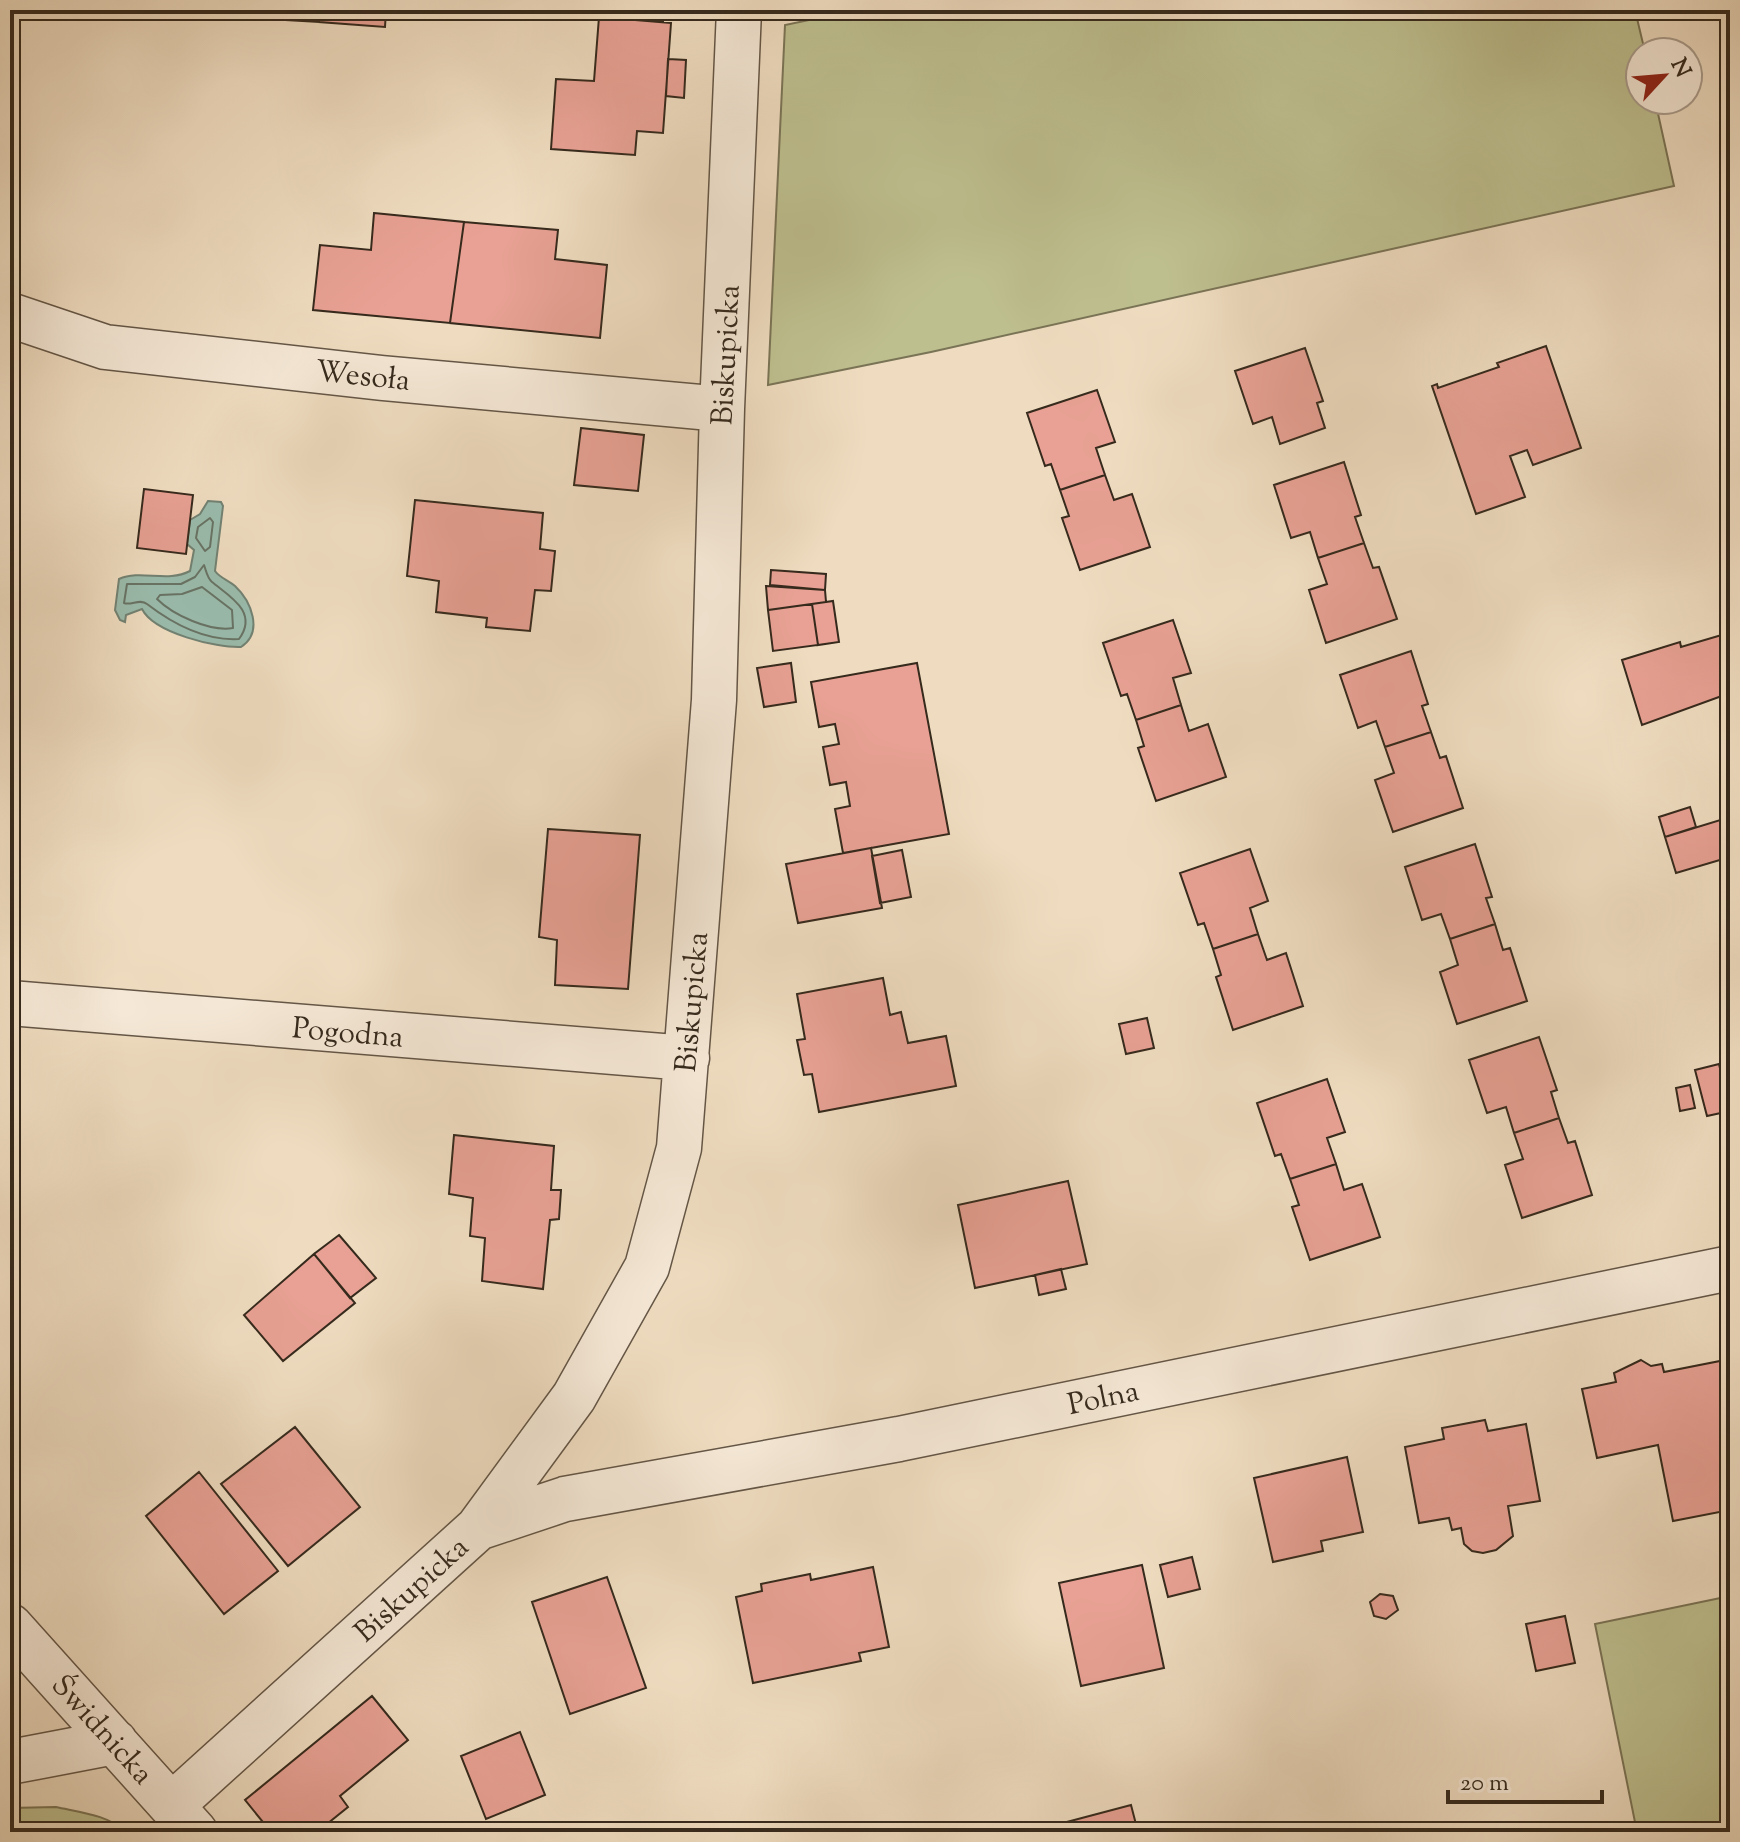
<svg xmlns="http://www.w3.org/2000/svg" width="1740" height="1842" font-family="'Sorts Mill Goudy',serif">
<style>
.green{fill:#bebf8f;stroke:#7a7456;stroke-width:2}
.water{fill:#9abcad;stroke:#728273;stroke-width:2}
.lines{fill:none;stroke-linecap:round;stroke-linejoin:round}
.shore{stroke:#687365;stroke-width:2}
.building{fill:#e8a194;stroke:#362a1d;stroke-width:2}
.minor-casing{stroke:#645646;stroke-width:47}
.minor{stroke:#f5e8d6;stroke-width:44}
.labels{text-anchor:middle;stroke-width:6;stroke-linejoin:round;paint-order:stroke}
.street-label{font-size:30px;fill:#362a1d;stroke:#f5e8d6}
</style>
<rect width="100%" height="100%" fill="#efdcc0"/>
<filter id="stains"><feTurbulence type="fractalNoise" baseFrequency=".0025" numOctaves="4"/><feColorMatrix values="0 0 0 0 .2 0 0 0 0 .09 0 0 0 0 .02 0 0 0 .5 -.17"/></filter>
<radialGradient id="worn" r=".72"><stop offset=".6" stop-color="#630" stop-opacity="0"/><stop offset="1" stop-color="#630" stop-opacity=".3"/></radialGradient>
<path class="green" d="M 857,10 L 1635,10 L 1645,52 L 1640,52 L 1640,100 L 1655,100 L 1674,186 L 931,352 L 768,385 L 785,25 Z
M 1730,1596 L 1730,1832 L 1637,1832 L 1595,1624 Z
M 56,1807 C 78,1812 110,1815 125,1832 L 10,1832 L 10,1808 Z"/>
<path class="water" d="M 208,501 L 221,502 L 223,506 L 215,571 C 220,578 228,580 235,586 C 251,601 264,632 241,647 C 216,648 154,633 142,609 L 126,615 L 125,622 L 120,620 L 115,610 L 119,579 C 141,569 167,583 190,571 L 194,550 L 187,544 L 190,520 L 200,514 Z"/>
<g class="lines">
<path class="shore" d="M 210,518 L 213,522 L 210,547 L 205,551 L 196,538 L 198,527 Z
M 204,565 C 206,570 207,578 212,582 C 229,596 259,612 239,639 C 205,641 173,624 147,604 C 140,598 131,606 124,603 L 127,584 L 181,584 L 195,577 Z
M 202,587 L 232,610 L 233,628 C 210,632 173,615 157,599 L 160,595 L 182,594 Z"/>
</g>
<path class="building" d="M 286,10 L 320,10 L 319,22 L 286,20 Z
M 320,10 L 386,10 L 385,27 L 319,22 Z
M 600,10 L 664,10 L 663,22 L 599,17 Z
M 599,17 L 671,23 L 663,133 L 637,131 L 635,155 L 551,149 L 556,79 L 594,81 Z
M 668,59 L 686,60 L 684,98 L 666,96 Z
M 374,213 L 464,222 L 450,323 L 313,310 L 320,245 L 371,250 Z
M 464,222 L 558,230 L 555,259 L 607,265 L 600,338 L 450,323 Z
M 1546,346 L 1581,448 L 1533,465 L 1527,450 L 1510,456 L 1525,497 L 1476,514 L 1432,386 L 1437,384 L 1438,388 L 1499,367 L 1497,363 Z
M 1305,348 L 1323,401 L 1317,403 L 1325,428 L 1280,444 L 1272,417 L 1253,424 L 1235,371 Z
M 1097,390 L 1115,442 L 1096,448 L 1105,475 L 1060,490 L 1051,464 L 1045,466 L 1027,413 Z
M 581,428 L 644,435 L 638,491 L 574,485 Z
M 1344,462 L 1361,515 L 1355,517 L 1364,543 L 1318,558 L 1310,532 L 1291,538 L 1274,485 Z
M 1105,475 L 1114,500 L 1132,494 L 1150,547 L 1080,570 L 1062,518 L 1069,516 L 1060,490 Z
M 144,489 L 193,495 L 186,554 L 137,548 Z
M 415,500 L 543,513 L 540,549 L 555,551 L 551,591 L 535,590 L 530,631 L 486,627 L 487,618 L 436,612 L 439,581 L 407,576 Z
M 1364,543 L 1373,568 L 1379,567 L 1397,619 L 1326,643 L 1309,590 L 1327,584 L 1318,558 Z
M 771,570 L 826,574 L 825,590 L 770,585 Z
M 766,586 L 825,590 L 826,602 L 768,610 Z
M 833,601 L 839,642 L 818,645 L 812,604 Z
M 812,604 L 818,645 L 773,651 L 768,610 Z
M 1173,620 L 1191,673 L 1173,678 L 1181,705 L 1136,720 L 1127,694 L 1121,696 L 1103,643 Z
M 1725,634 L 1730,650 L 1730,693 L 1642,725 L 1622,660 L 1680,642 L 1681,647 Z
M 1411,651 L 1428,704 L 1422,706 L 1431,732 L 1385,747 L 1376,721 L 1358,728 L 1340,675 Z
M 791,663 L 796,702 L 764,707 L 757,668 Z
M 917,663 L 949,834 L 843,853 L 835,809 L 850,806 L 846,782 L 830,785 L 823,747 L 839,744 L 835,724 L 819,727 L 811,682 Z
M 1181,705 L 1189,731 L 1208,724 L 1226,777 L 1156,801 L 1138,748 L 1144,746 L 1136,720 Z
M 1431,732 L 1440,758 L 1446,756 L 1463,808 L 1393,832 L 1375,780 L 1394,773 L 1385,747 Z
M 1690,807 L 1696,827 L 1665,837 L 1659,817 Z
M 1730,817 L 1730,857 L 1676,873 L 1665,837 Z
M 548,829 L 640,835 L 628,989 L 555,985 L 557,940 L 539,937 Z
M 1475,844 L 1492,897 L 1486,898 L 1495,924 L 1450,939 L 1441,914 L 1422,920 L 1405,867 Z
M 871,848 L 882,908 L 798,923 L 786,864 Z
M 1250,849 L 1268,901 L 1250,908 L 1258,934 L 1213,949 L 1204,923 L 1198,925 L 1180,873 Z
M 902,850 L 911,897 L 880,903 L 872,856 Z
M 1495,924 L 1503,950 L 1510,948 L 1527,1001 L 1457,1024 L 1440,972 L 1458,965 L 1450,939 Z
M 1258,934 L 1267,960 L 1286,953 L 1303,1006 L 1233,1030 L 1216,977 L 1221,975 L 1213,949 Z
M 883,978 L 890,1015 L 901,1012 L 908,1043 L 946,1036 L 956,1086 L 819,1112 L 812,1074 L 804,1075 L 797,1040 L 805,1039 L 797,994 Z
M 1147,1018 L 1154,1048 L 1126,1054 L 1119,1024 Z
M 1539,1037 L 1557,1090 L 1551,1092 L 1559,1118 L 1514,1133 L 1506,1107 L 1487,1113 L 1469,1060 Z
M 1730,1061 L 1730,1110 L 1719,1064 Z
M 1719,1064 L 1730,1111 L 1707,1116 L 1695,1070 Z
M 1327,1079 L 1345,1132 L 1327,1138 L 1336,1164 L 1290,1179 L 1281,1154 L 1275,1156 L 1257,1103 Z
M 1690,1085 L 1695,1108 L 1680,1111 L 1676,1088 Z
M 1559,1118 L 1568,1143 L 1575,1141 L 1592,1195 L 1522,1218 L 1505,1165 L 1523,1159 L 1514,1133 Z
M 454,1135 L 554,1146 L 551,1190 L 561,1190 L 559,1219 L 550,1220 L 543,1289 L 482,1281 L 485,1238 L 470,1236 L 473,1198 L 449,1194 Z
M 1336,1164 L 1344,1190 L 1362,1184 L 1380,1237 L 1310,1260 L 1292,1207 L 1299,1205 L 1290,1179 Z
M 1068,1181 L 1087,1264 L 975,1288 L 958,1205 Z
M 339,1235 L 376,1278 L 350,1298 L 314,1254 Z
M 314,1254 L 355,1303 L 283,1361 L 244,1315 Z
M 1061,1269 L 1066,1289 L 1039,1295 L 1035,1275 Z
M 1641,1360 L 1651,1366 L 1662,1364 L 1664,1372 L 1720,1361 L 1730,1411 L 1730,1510 L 1673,1521 L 1658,1445 L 1597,1458 L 1582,1389 L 1616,1382 L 1614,1373 Z
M 1485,1420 L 1488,1431 L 1526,1424 L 1540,1501 L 1508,1506 L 1513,1536 L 1496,1550 L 1483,1553 L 1472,1551 L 1464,1544 L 1461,1528 L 1452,1530 L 1449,1518 L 1419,1523 L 1405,1447 L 1444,1439 L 1442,1428 Z
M 295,1427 L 360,1507 L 288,1566 L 221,1484 Z
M 1347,1457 L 1363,1532 L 1321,1541 L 1323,1551 L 1273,1562 L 1254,1478 Z
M 199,1472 L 278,1571 L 224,1614 L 146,1516 Z
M 1192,1557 L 1200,1589 L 1168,1597 L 1160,1565 Z
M 1142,1565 L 1164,1668 L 1081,1686 L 1059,1583 Z
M 873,1567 L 889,1647 L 859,1653 L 861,1661 L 753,1683 L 736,1597 L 762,1591 L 761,1584 L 810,1574 L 811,1580 Z
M 607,1577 L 646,1688 L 570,1714 L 532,1602 Z
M 1380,1594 L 1393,1596 L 1398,1610 L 1386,1619 L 1374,1616 L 1370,1602 Z
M 1565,1616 L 1575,1663 L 1536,1671 L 1526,1624 Z
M 372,1696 L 408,1740 L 340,1796 L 348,1807 L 317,1832 L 271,1832 L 245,1800 Z
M 520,1732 L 545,1795 L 486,1819 L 461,1756 Z
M 1131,1805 L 1138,1832 L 1045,1832 L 1044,1828 Z"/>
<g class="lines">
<g class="minor-casing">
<path id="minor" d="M 10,315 L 105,347 L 382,378 L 722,409
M 10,1003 L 687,1058
M 478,1528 L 565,1499 L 899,1439 L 1730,1268
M 10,1626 L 195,1832
M 10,1762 L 115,1742
M 172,1805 L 478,1528 L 574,1397 L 647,1267 L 679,1148 L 714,700 L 722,409 L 739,10"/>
</g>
<use href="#minor" class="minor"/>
</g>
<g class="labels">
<g class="street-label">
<text transform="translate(725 355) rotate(-87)" y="10">Biskupicka</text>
<text transform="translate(363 375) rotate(6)" y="10">Wesoła</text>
<text transform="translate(691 1002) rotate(-85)" y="10">Biskupicka</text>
<text transform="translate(348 1032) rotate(5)" y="10">Pogodna</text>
<text transform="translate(1103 1397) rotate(-12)" y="10">Polna</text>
<text transform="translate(411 1589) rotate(-42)" y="10">Biskupicka</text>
<text transform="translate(103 1729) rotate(48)" y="10">Świdnicka</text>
</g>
</g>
<rect width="1740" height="1842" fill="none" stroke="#efdcc0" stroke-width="40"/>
<rect x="12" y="12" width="1716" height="1818" fill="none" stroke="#362a1d" stroke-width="4"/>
<rect x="20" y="20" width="1700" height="1802" fill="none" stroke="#362a1d" stroke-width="2"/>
<g transform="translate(1664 76) rotate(64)"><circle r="38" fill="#f5e8d6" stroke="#a99c8c" stroke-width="2"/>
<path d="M0-6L14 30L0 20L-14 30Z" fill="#8f2418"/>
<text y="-12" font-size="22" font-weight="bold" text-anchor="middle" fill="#362a1d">N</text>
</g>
<path d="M1448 1790v12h154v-12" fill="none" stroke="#362a1d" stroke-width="4"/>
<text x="1460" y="1790" font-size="24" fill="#362a1d" stroke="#f5e8d6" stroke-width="6" paint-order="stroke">20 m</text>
<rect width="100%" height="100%" filter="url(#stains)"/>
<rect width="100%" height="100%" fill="url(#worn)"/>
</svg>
